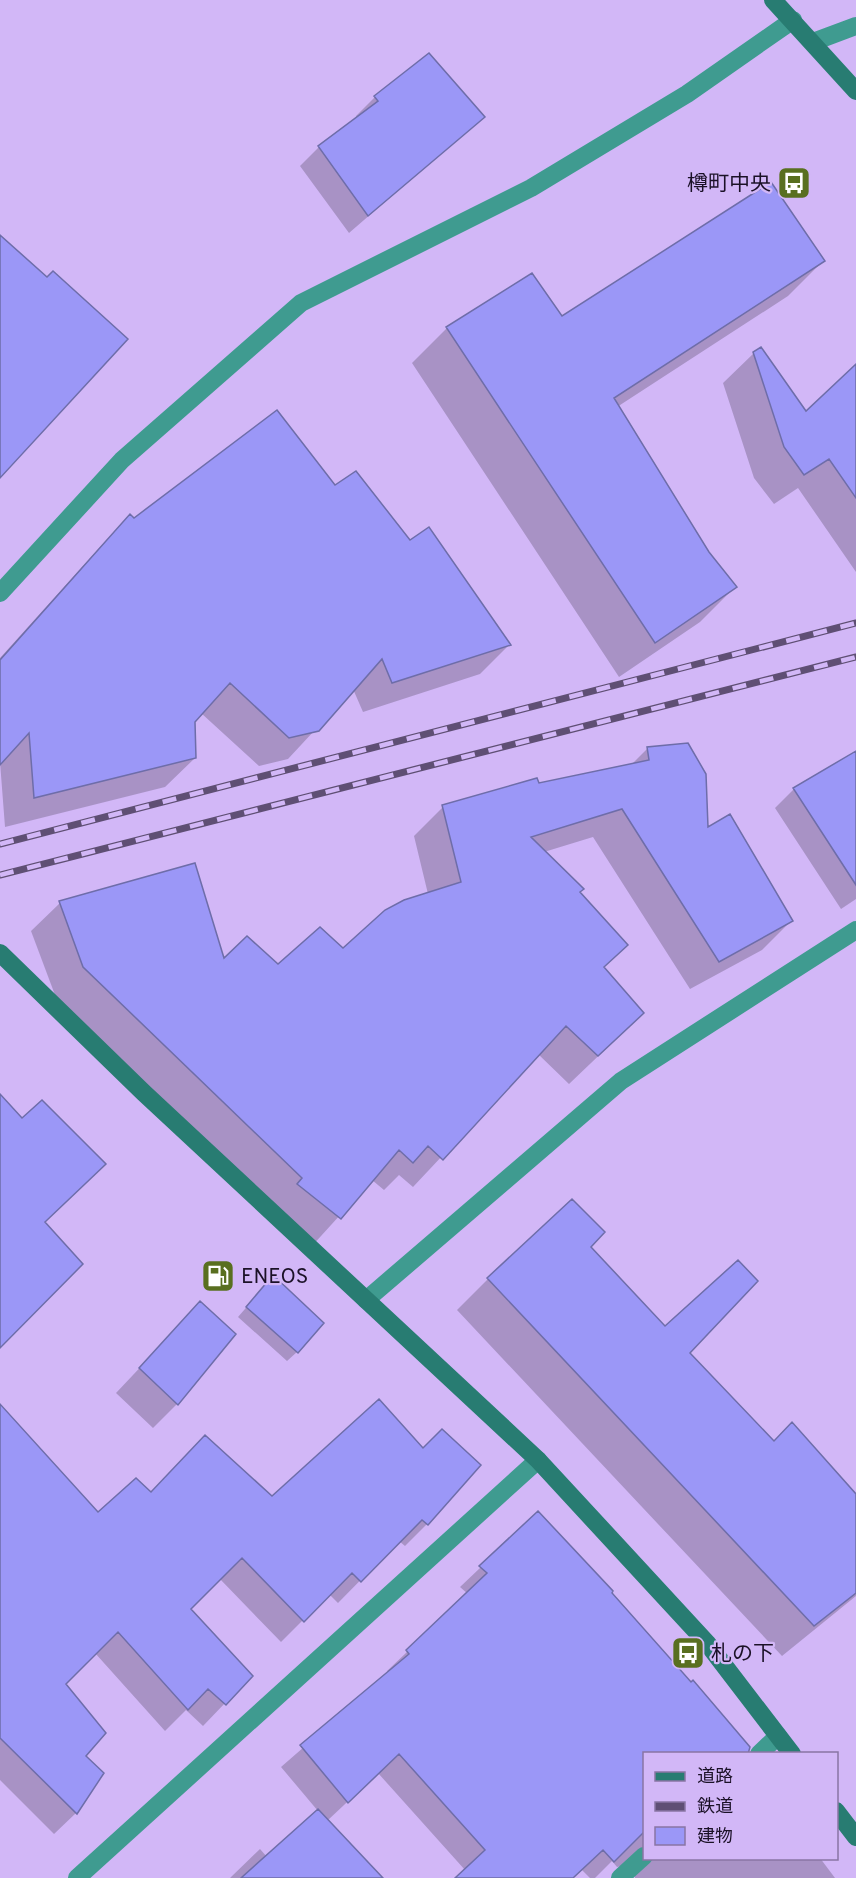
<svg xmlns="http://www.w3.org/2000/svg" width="856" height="1878" font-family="Overpass,'Noto Sans JP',sans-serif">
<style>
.shadow{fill:#0003}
.building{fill:#9b97f7;stroke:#6e6da9;stroke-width:1.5}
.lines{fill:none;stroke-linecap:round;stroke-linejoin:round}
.lane{stroke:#3f9b90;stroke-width:18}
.street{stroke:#3f9b90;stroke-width:18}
.secondary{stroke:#287c72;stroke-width:18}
.rail-casing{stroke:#5f4f74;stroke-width:7}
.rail{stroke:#d2b7f7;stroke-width:4.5;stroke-dasharray:14;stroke-linecap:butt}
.labels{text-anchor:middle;stroke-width:4.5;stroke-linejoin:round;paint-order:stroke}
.poi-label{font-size:21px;fill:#1b1127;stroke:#d2b7f7;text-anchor:start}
</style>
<rect width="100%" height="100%" fill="#d2b7f7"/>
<path class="shadow" d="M 429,55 L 483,117 L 349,233 L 300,166 L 319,147 L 357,118 L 356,116 L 375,97 Z
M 823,261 L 788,296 L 617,407 L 708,553 L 735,587 L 700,622 L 619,677 L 412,363 L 447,328 L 562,318 Z
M 754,353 L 806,413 L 856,366 L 856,572 L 798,488 L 774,504 L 754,478 L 723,383 Z
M 335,487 L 410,542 L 509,645 L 480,674 L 363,712 L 353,689 L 288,759 L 259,766 L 201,713 L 193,721 L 195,758 L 165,787 L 5,827 L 0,762 L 0,658 L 101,546 L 130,517 L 134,520 Z
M 648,748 L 707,830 L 791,921 L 762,950 L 690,989 L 593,837 L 544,852 L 578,892 L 603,968 L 613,1042 L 569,1084 L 538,1054 L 413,1187 L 399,1175 L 384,1190 L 372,1180 L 311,1247 L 55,995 L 31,931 L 60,903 L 224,961 L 278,966 L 343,950 L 428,894 L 414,836 L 443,807 L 631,765 Z
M 856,752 L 856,899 L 841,909 L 775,808 L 794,789 Z
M 589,1247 L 774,1443 L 856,1496 L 856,1596 L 782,1656 L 457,1310 L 488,1279 Z
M 264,1287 L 297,1352 L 287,1361 L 238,1317 Z
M 200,1304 L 177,1404 L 153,1428 L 116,1393 Z
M 379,1401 L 427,1524 L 405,1546 L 399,1541 L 338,1603 L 329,1594 L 281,1642 L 219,1578 L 189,1609 L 251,1676 L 203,1726 L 186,1710 L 165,1731 L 95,1653 L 64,1684 L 84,1756 L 76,1813 L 54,1834 L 0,1780 L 0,1406 L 98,1514 L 150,1494 L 272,1498 Z
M 538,1513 L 581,1557 L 742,1741 L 644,1754 L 644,1858 L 820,1858 L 835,1878 L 635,1878 L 635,1875 L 626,1865 L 617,1867 L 612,1861 L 595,1878 L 590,1878 L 581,1869 L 572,1878 L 457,1878 L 465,1870 L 378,1773 L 327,1821 L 381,1878 L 230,1878 L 260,1849 L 267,1857 L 318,1811 L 281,1767 L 389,1673 L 387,1671 L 468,1594 L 460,1587 Z"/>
<path class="building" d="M 429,53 L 485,117 L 368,216 L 318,146 L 378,101 L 374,96 Z
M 771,182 L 825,261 L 614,398 L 709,552 L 737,587 L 655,643 L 446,327 L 532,273 L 562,316 Z
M 0,235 L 47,277 L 53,271 L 128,339 L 0,478 Z
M 761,347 L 806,411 L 856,364 L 856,498 L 829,459 L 804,475 L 784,447 L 753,352 Z
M 277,410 L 335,485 L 356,471 L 410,540 L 429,527 L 511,645 L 392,683 L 382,659 L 319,731 L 289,738 L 230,683 L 195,722 L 196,758 L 34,798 L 29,733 L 0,765 L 0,660 L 130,514 L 134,518 Z
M 688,743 L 706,774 L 708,827 L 730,814 L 793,921 L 719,962 L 622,809 L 531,837 L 584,889 L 580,892 L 628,945 L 604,967 L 644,1013 L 598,1056 L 566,1026 L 443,1160 L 428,1146 L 413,1163 L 399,1150 L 341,1219 L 297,1184 L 302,1178 L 83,967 L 59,901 L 195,863 L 224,958 L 247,936 L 278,964 L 320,927 L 343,948 L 385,910 L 404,900 L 461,882 L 442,805 L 537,778 L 539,783 L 649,760 L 647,747 Z
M 856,751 L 856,885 L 793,788 Z
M 0,1094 L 22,1118 L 42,1100 L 106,1164 L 45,1222 L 83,1264 L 0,1348 Z
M 572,1199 L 605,1232 L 591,1247 L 665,1326 L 738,1260 L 758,1281 L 690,1353 L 774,1441 L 792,1422 L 856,1494 L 856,1593 L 814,1626 L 487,1278 Z
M 273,1275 L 324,1323 L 298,1353 L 246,1307 Z
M 200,1301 L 236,1334 L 178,1405 L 139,1368 Z
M 379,1399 L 423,1448 L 442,1429 L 481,1465 L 428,1525 L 422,1520 L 361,1582 L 352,1573 L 304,1622 L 242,1558 L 191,1609 L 253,1676 L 226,1705 L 208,1689 L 188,1710 L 118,1632 L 66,1684 L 106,1733 L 86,1756 L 104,1773 L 77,1814 L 0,1738 L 0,1404 L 98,1512 L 136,1478 L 151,1492 L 205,1435 L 272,1496 Z
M 538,1511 L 613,1591 L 612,1593 L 691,1682 L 693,1680 L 750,1747 L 748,1754 L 645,1754 L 645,1831 L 614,1862 L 603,1850 L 573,1878 L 455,1878 L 485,1850 L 399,1754 L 348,1803 L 300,1745 L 409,1654 L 406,1650 L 487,1573 L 479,1566 Z
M 318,1809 L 383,1878 L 241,1878 Z"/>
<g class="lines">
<path class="lane" d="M 759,1754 L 778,1736
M 620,1878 L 644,1856"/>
<path class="street" d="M 813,42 L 856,26
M 0,593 L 122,460 L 301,303 L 531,188 L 687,94 L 793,20
M 366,1300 L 621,1081 L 856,930
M 77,1878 L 538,1460"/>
<path class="secondary" d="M 773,0 L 856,91
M 0,953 L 144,1093 L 538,1460 L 707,1643 L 792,1754
M 836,1811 L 856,1837"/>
<g class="rail-casing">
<path id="rail" d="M 0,844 L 856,623
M 0,875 L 856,657"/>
</g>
<use href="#rail" class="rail"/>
</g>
<defs>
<g id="bus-square" transform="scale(1.725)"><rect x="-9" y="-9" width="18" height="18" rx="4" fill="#596f20" stroke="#d2b7f7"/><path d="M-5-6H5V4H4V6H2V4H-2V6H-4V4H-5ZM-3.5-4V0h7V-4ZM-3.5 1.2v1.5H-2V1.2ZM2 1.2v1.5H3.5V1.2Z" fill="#fff"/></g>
<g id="fuel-square" transform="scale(1.725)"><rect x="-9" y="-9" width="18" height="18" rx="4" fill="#596f20" stroke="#d2b7f7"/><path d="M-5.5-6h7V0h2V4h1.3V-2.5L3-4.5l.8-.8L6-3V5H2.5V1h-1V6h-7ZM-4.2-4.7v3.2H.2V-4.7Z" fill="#fff"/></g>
</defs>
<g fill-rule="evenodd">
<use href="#bus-square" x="794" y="183"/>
<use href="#fuel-square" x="218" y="1276"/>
<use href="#bus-square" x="688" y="1653"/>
</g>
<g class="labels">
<g class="poi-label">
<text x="771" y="190" text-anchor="end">樽町中央</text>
<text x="241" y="1283">ENEOS</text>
<text x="711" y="1660">札の下</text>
</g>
</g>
<rect x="643" y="1752" width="195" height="108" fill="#d2b7f7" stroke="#8975a4" stroke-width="1.5"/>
<rect x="655" y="1772" width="30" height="9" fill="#287c72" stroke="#8975a4" stroke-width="1.5"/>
<text x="697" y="1782" font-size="18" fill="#1b1127">道路</text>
<rect x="655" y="1802" width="30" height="9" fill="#5f4f74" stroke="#8975a4" stroke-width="1.5"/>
<text x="697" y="1812" font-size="18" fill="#1b1127">鉄道</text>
<rect x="655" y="1827" width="30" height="18" fill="#9b97f7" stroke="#8975a4" stroke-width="1.5"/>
<text x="697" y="1842" font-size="18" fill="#1b1127">建物</text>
</svg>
